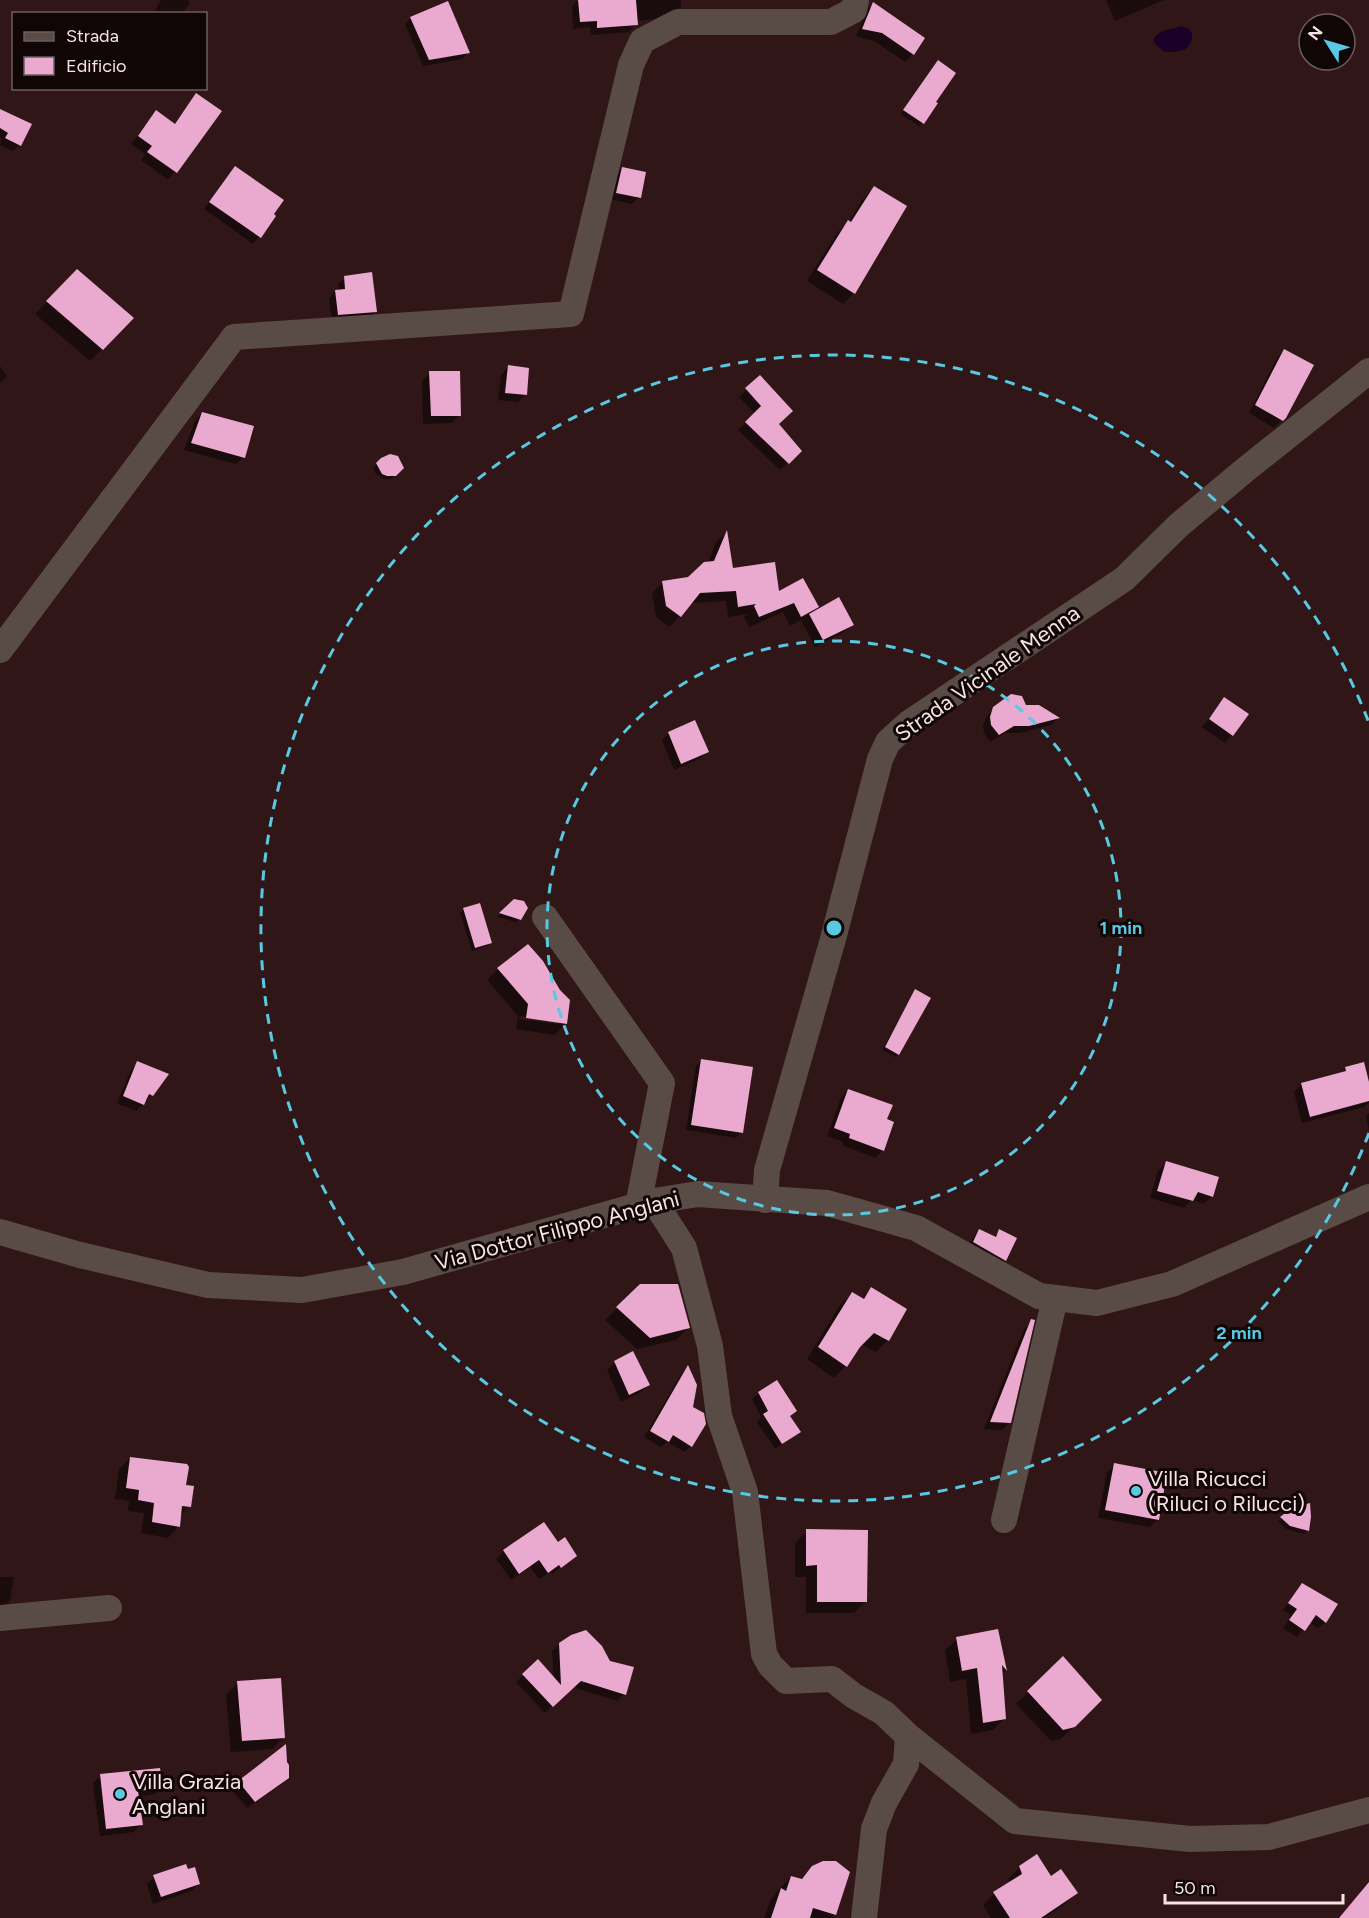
<svg xmlns="http://www.w3.org/2000/svg" width="1369" height="1918" font-family="Figtree,sans-serif">
<style>
.water{fill:#1a0029}
.shadow{fill:#0007;fill-rule:evenodd}
.building{fill:#eaa9cf}
.lines{fill:none;stroke-linecap:round;stroke-linejoin:round}
.minor{stroke:#594c46;stroke-width:26}
.ring{fill:none;stroke:#58c9e3;stroke-width:3;stroke-dasharray:10 8}
.poi-dot{fill:#58c9e3;stroke:#110606;stroke-width:2}
.labels{text-anchor:middle;stroke-width:6;stroke-linejoin:round;paint-order:stroke}
.street-label{font-size:22px;fill:#f7e3e3;stroke:#110606}
.poi-label{font-size:22px;fill:#f7e3e3;stroke:#110606;text-anchor:start}
.centre{fill:#58c9e3;stroke:#110606;stroke-width:3}
.ring-label{font-size:18px;text-anchor:middle;font-weight:bold;fill:#58c9e3;stroke:#110606;stroke-width:6;stroke-linejoin:round;paint-order:stroke}
</style>
<rect width="100%" height="100%" fill="#311618"/>
<path class="water" d="M 1181,26 L 1188,28 L 1192,33 C 1193,51 1180,52 1165,52 L 1156,45 L 1153,41 C 1157,30 1170,30 1181,26 Z"/>
<path class="shadow" d="M 161,0 L 187,0 L 190,2 L 183,14 L 153,14 Z
M 578,0 L 681,0 L 681,6 L 674,14 L 663,15 L 655,19 L 636,21 L 636,24 L 629,32 L 591,35 L 590,27 L 573,29 L 572,6 Z
M 1106,0 L 1164,0 L 1115,21 Z
M 873,4 L 913,54 L 905,62 L 874,41 L 856,36 L 866,12 Z
M 411,18 L 468,53 L 462,59 L 423,66 L 405,24 Z
M 935,65 L 922,123 L 919,126 L 901,114 Z
M 196,95 L 220,111 L 168,180 L 141,160 L 145,154 L 131,144 L 156,112 L 174,125 Z
M 0,110 L 20,145 L 13,151 L 0,145 L 2,139 L 0,138 Z
M 622,168 L 639,197 L 632,204 L 610,199 L 616,175 Z
M 229,174 L 274,216 L 253,244 L 204,209 Z
M 874,188 L 854,293 L 843,304 L 807,281 L 837,233 L 848,223 L 863,199 Z
M 77,271 L 102,349 L 90,361 L 35,314 Z
M 345,278 L 375,312 L 369,318 L 332,321 L 329,298 L 335,291 L 339,291 L 338,284 Z
M 1284,351 L 1285,417 L 1274,428 L 1249,413 L 1277,358 Z
M 0,366 L 7,376 L 0,383 Z
M 508,367 L 526,394 L 518,402 L 498,400 L 501,375 Z
M 430,373 L 459,415 L 452,423 L 423,424 L 422,381 Z
M 760,377 L 777,424 L 800,451 L 780,470 L 738,430 L 755,414 L 739,397 Z
M 202,413 L 244,457 L 236,464 L 184,450 L 195,421 Z
M 385,456 L 402,468 L 391,479 L 383,479 L 375,473 L 373,468 Z
M 726,533 L 731,570 L 778,594 L 817,607 L 811,613 L 852,624 L 844,632 L 815,647 L 801,620 L 790,626 L 783,612 L 749,627 L 744,617 L 748,614 L 728,617 L 726,601 L 690,603 L 670,627 L 656,617 L 652,593 L 662,583 L 689,579 L 708,563 L 716,542 Z
M 1225,699 L 1232,735 L 1225,743 L 1202,727 Z
M 1025,707 L 1058,718 L 1051,725 L 1020,733 L 1005,733 L 990,742 L 984,733 L 983,726 L 986,717 L 994,708 Z
M 694,722 L 707,752 L 701,758 L 674,770 L 662,740 L 668,734 Z
M 514,901 L 520,919 L 516,922 L 497,917 Z
M 479,905 L 491,943 L 487,946 L 472,951 L 460,913 L 463,910 Z
M 498,969 L 566,1023 L 555,1035 L 516,1029 L 518,1016 L 487,980 ZM 519,1016 L 558,1021 L 558,1024 L 519,1019 Z
M 915,991 L 898,1054 L 895,1057 L 882,1050 Z
M 702,1060 L 741,1132 L 736,1138 L 686,1130 L 696,1066 Z
M 138,1063 L 152,1095 L 136,1111 L 117,1103 L 131,1070 Z
M 1346,1068 L 1369,1088 L 1369,1103 L 1364,1107 L 1302,1123 L 1294,1092 L 1302,1084 L 1340,1074 Z
M 848,1090 L 886,1120 L 883,1150 L 875,1158 L 842,1145 L 843,1142 L 827,1136 L 841,1098 Z
M 1369,1113 L 1369,1131 L 1366,1116 Z
M 1166,1163 L 1212,1196 L 1204,1204 L 1192,1200 L 1184,1208 L 1150,1198 L 1158,1171 Z
M 979,1231 L 993,1237 L 1000,1231 L 1005,1260 L 998,1267 L 967,1249 L 972,1238 Z
M 641,1285 L 688,1328 L 676,1340 L 637,1349 L 605,1320 Z
M 871,1289 L 888,1340 L 876,1352 L 861,1344 L 846,1366 L 834,1378 L 807,1359 L 840,1305 L 852,1294 L 861,1299 Z
M 1032,1321 L 1010,1422 L 1002,1430 L 984,1429 L 1024,1329 Z
M 615,1362 L 648,1385 L 641,1392 L 621,1402 L 607,1370 Z
M 687,1368 L 692,1408 L 691,1446 L 685,1452 L 667,1442 L 661,1447 L 644,1437 L 682,1373 Z
M 759,1393 L 799,1432 L 775,1449 L 757,1422 L 761,1417 L 752,1399 Z
M 130,1458 L 185,1486 L 189,1506 L 180,1516 L 178,1527 L 168,1538 L 141,1533 L 144,1513 L 128,1511 L 129,1501 L 115,1499 L 119,1469 Z
M 1115,1465 L 1158,1519 L 1150,1527 L 1098,1518 L 1107,1472 Z
M 1293,1510 L 1308,1530 L 1304,1534 L 1286,1529 L 1278,1521 Z
M 807,1531 L 866,1601 L 854,1613 L 806,1613 L 806,1577 L 795,1577 L 795,1543 Z
M 558,1544 L 575,1556 L 552,1574 L 551,1572 L 539,1579 L 530,1567 L 511,1580 L 496,1559 L 504,1551 Z
M 0,1577 L 14,1577 L 10,1601 L 0,1609 Z
M 1302,1585 L 1325,1622 L 1318,1628 L 1309,1622 L 1297,1637 L 1283,1628 L 1291,1616 L 1283,1610 Z
M 997,1630 L 1006,1670 L 1001,1675 L 1005,1718 L 993,1730 L 971,1734 L 966,1679 L 950,1682 L 945,1650 L 957,1639 Z
M 560,1644 L 624,1694 L 617,1701 L 573,1687 L 545,1713 L 516,1682 L 538,1661 L 554,1679 L 552,1651 Z
M 1063,1658 L 1100,1700 L 1061,1739 L 1051,1741 L 1016,1704 Z
M 238,1683 L 284,1737 L 272,1749 L 231,1752 L 226,1695 Z
M 100,1776 L 162,1787 L 155,1794 L 138,1797 L 141,1825 L 134,1832 L 100,1836 L 93,1783 Z
M 287,1777 L 279,1786 L 247,1808 L 232,1790 L 239,1782 Z
M 812,1867 L 835,1914 L 831,1918 L 764,1918 L 770,1901 L 779,1889 L 791,1877 L 800,1880 Z
M 1020,1867 L 1051,1878 L 1076,1893 L 1064,1905 L 1044,1918 L 991,1918 L 983,1905 L 994,1894 L 1010,1884 L 1008,1879 Z
M 154,1877 L 199,1884 L 191,1891 L 153,1904 L 147,1884 Z"/>
<path class="building" d="M 578,0 L 636,0 L 638,25 L 597,28 L 597,21 L 580,22 Z
M 448,1 L 470,53 L 429,60 L 410,17 Z
M 873,2 L 925,38 L 914,55 L 882,33 L 862,29 Z
M 938,60 L 956,73 L 936,102 L 938,103 L 924,124 L 903,110 Z
M 196,93 L 222,111 L 177,173 L 147,152 L 152,146 L 138,136 L 156,110 L 175,124 Z
M 0,109 L 32,124 L 21,146 L 5,138 L 8,133 L 0,128 Z
M 235,166 L 284,200 L 274,214 L 276,216 L 261,238 L 209,202 Z
M 622,167 L 646,172 L 641,198 L 616,193 Z
M 874,186 L 907,206 L 855,294 L 817,270 L 848,220 L 851,222 Z
M 77,269 L 134,318 L 103,350 L 46,301 Z
M 372,272 L 377,312 L 338,315 L 335,290 L 345,289 L 344,276 Z
M 1284,349 L 1314,365 L 1286,418 L 1283,421 L 1255,405 Z
M 508,365 L 529,368 L 527,395 L 505,393 Z
M 429,371 L 460,371 L 461,416 L 431,416 Z
M 760,375 L 793,411 L 779,424 L 802,451 L 789,464 L 745,422 L 761,406 L 745,388 Z
M 202,412 L 254,426 L 245,458 L 191,443 Z
M 390,454 L 398,456 L 404,468 L 396,476 L 387,476 L 382,474 L 376,463 L 381,458 Z
M 727,530 L 733,568 L 775,562 L 779,591 L 803,578 L 819,607 L 801,617 L 794,603 L 759,617 L 754,606 L 756,604 L 738,607 L 736,591 L 700,593 L 681,617 L 666,606 L 662,581 L 688,577 L 704,562 L 714,561 Z
M 839,597 L 854,625 L 823,640 L 809,614 Z
M 1011,694 L 1022,696 L 1026,705 L 1039,705 L 1060,718 L 1029,726 L 1014,726 L 999,735 L 991,725 L 990,717 L 993,707 Z
M 1224,697 L 1249,714 L 1233,736 L 1209,719 Z
M 695,720 L 709,752 L 681,764 L 668,732 Z
M 514,899 L 524,901 L 528,908 L 521,920 L 499,913 Z
M 480,903 L 492,943 L 475,948 L 463,908 Z
M 528,944 L 543,961 L 560,990 L 570,1000 L 567,1024 L 526,1018 L 528,1004 L 497,968 Z
M 915,989 L 931,998 L 899,1055 L 885,1047 Z
M 701,1059 L 753,1067 L 743,1133 L 691,1125 Z
M 137,1061 L 169,1074 L 153,1096 L 149,1094 L 144,1105 L 123,1096 Z
M 1364,1062 L 1369,1082 L 1369,1101 L 1310,1117 L 1301,1083 L 1346,1071 L 1345,1067 Z
M 848,1089 L 893,1105 L 887,1119 L 894,1122 L 884,1151 L 849,1138 L 850,1134 L 834,1128 Z
M 1166,1161 L 1219,1177 L 1213,1197 L 1198,1192 L 1193,1201 L 1157,1191 Z
M 979,1229 L 996,1237 L 999,1229 L 1017,1238 L 1006,1261 L 973,1242 Z
M 640,1284 L 678,1284 L 690,1328 L 650,1338 L 616,1307 Z
M 871,1287 L 907,1309 L 889,1341 L 874,1333 L 860,1347 L 847,1367 L 818,1347 L 852,1292 L 864,1299 Z
M 1031,1319 L 1035,1320 L 1011,1423 L 990,1422 Z
M 633,1351 L 650,1385 L 629,1395 L 614,1361 Z
M 688,1365 L 697,1385 L 693,1407 L 704,1413 L 706,1424 L 692,1447 L 673,1435 L 669,1442 L 650,1431 Z
M 777,1380 L 797,1411 L 790,1416 L 801,1432 L 782,1444 L 763,1414 L 768,1411 L 758,1392 Z
M 130,1457 L 187,1464 L 189,1467 L 186,1485 L 194,1486 L 191,1507 L 182,1506 L 180,1527 L 152,1522 L 154,1503 L 138,1500 L 139,1490 L 126,1488 Z
M 1114,1463 L 1167,1473 L 1159,1520 L 1105,1510 Z
M 1310,1503 L 1311,1517 L 1309,1531 L 1290,1526 L 1280,1517 L 1292,1508 Z
M 544,1522 L 558,1542 L 565,1537 L 577,1556 L 561,1568 L 559,1565 L 548,1573 L 539,1560 L 519,1574 L 503,1550 Z
M 806,1529 L 868,1530 L 867,1602 L 817,1602 L 817,1565 L 806,1566 Z
M 1302,1583 L 1338,1604 L 1326,1623 L 1316,1615 L 1305,1631 L 1289,1620 L 1297,1609 L 1288,1603 Z
M 998,1629 L 1007,1671 L 1002,1665 L 1006,1719 L 983,1723 L 977,1668 L 962,1671 L 956,1637 Z
M 586,1630 L 602,1646 L 610,1661 L 634,1667 L 626,1695 L 581,1681 L 553,1707 L 522,1674 L 538,1659 L 561,1685 L 559,1643 L 571,1635 Z
M 1063,1656 L 1102,1700 L 1075,1727 L 1063,1730 L 1027,1691 Z
M 281,1678 L 285,1738 L 242,1741 L 237,1681 Z
M 286,1744 L 287,1762 L 289,1765 L 289,1778 L 255,1802 L 238,1781 Z
M 160,1768 L 163,1788 L 138,1791 L 143,1825 L 106,1829 L 100,1774 Z
M 1037,1854 L 1051,1876 L 1061,1869 L 1078,1893 L 1041,1918 L 1010,1918 L 993,1892 L 1022,1874 L 1019,1866 Z
M 823,1861 L 836,1861 L 850,1872 L 836,1915 L 813,1908 L 810,1918 L 771,1918 L 781,1888 L 786,1891 L 791,1876 L 802,1879 L 812,1866 Z
M 186,1864 L 188,1869 L 195,1867 L 200,1884 L 161,1897 L 153,1875 Z
M 1369,1882 L 1369,1918 L 1339,1918 Z"/>
<g class="lines">
<path class="minor" d="M 0,650 L 234,337 L 571,314 L 631,65 L 642,41 L 678,22 L 831,22 L 854,10 L 856,0
M 545,917 L 662,1083 L 638,1206
M 765,1200 L 767,1170 L 833,939 L 880,759 L 888,742 L 909,723 L 1124,579 L 1179,525 L 1245,470 L 1369,371
M 654,1201 L 684,1248 L 710,1346 L 719,1416 L 745,1492 L 764,1654 L 770,1665 L 786,1681 L 832,1679 L 854,1696 L 884,1713 L 908,1736 L 906,1764 L 884,1803 L 874,1829 L 864,1918
M 0,1232 L 80,1255 L 208,1285 L 302,1290 L 403,1272 L 654,1201 L 698,1194 L 827,1203 L 916,1228 L 1039,1296 L 1097,1303 L 1172,1284 L 1369,1197
M 1004,1520 L 1055,1298
M 0,1618 L 109,1608
M 908,1736 L 1015,1821 L 1190,1839 L 1269,1837 L 1369,1810"/>
</g>
<g class="ring">
<circle cx="834" cy="928" r="287"/>
<path d="M1369 1133A573 573 0 1 1 1369 723"/>
</g>
<g class="poi-dot">
<circle cx="1136" cy="1491" r="6"/>
<circle cx="120" cy="1794" r="6"/>
</g>
<g class="labels">
<g class="street-label">
<text transform="translate(987 673) rotate(-35)" y="8">Strada Vicinale Menna</text>
<text transform="translate(557 1230) rotate(-15)" y="8">Via Dottor Filippo Anglani</text>
</g>
<g class="poi-label">
<text x="1148" y="1486">Villa Ricucci<tspan x="1148" dy="25">(Riluci o Rilucci)</tspan></text>
<text x="132" y="1789">Villa Grazia<tspan x="132" dy="25">Anglani</tspan></text>
</g>
</g>
<circle cx="834" cy="928" r="9" class="centre"/>
<g class="ring-label">
<text x="1121" y="934">1 min</text>
<text x="1239" y="1339">2 min</text>
</g>
<rect x="12" y="12" width="195" height="78" fill="#110606" stroke="#6d5e5e" stroke-width="1.5"/>
<rect x="24" y="32" width="30" height="9" fill="#594c46" stroke="#6d5e5e" stroke-width="1.5"/>
<text x="66" y="42" font-size="18" fill="#f7e3e3">Strada</text>
<rect x="24" y="57" width="30" height="18" fill="#eaa9cf" stroke="#6d5e5e" stroke-width="1.5"/>
<text x="66" y="72" font-size="18" fill="#f7e3e3">Edificio</text>
<g transform="translate(1327 42) rotate(307)"><circle r="28" fill="#110606" stroke="#6d5e5e" stroke-width="1.5"/>
<path d="M0-4.5L10 22L0 15L-10 22Z" fill="#58c9e3"/>
<text y="-9" font-size="16" font-weight="bold" text-anchor="middle" fill="#f7e3e3">N</text>
</g>
<path d="M1165 1894v9h178v-9" fill="none" stroke="#f7e3e3" stroke-width="3"/>
<text x="1174" y="1894" font-size="18" fill="#f7e3e3" stroke="#110606" stroke-width="4.5" paint-order="stroke">50 m</text>
</svg>
